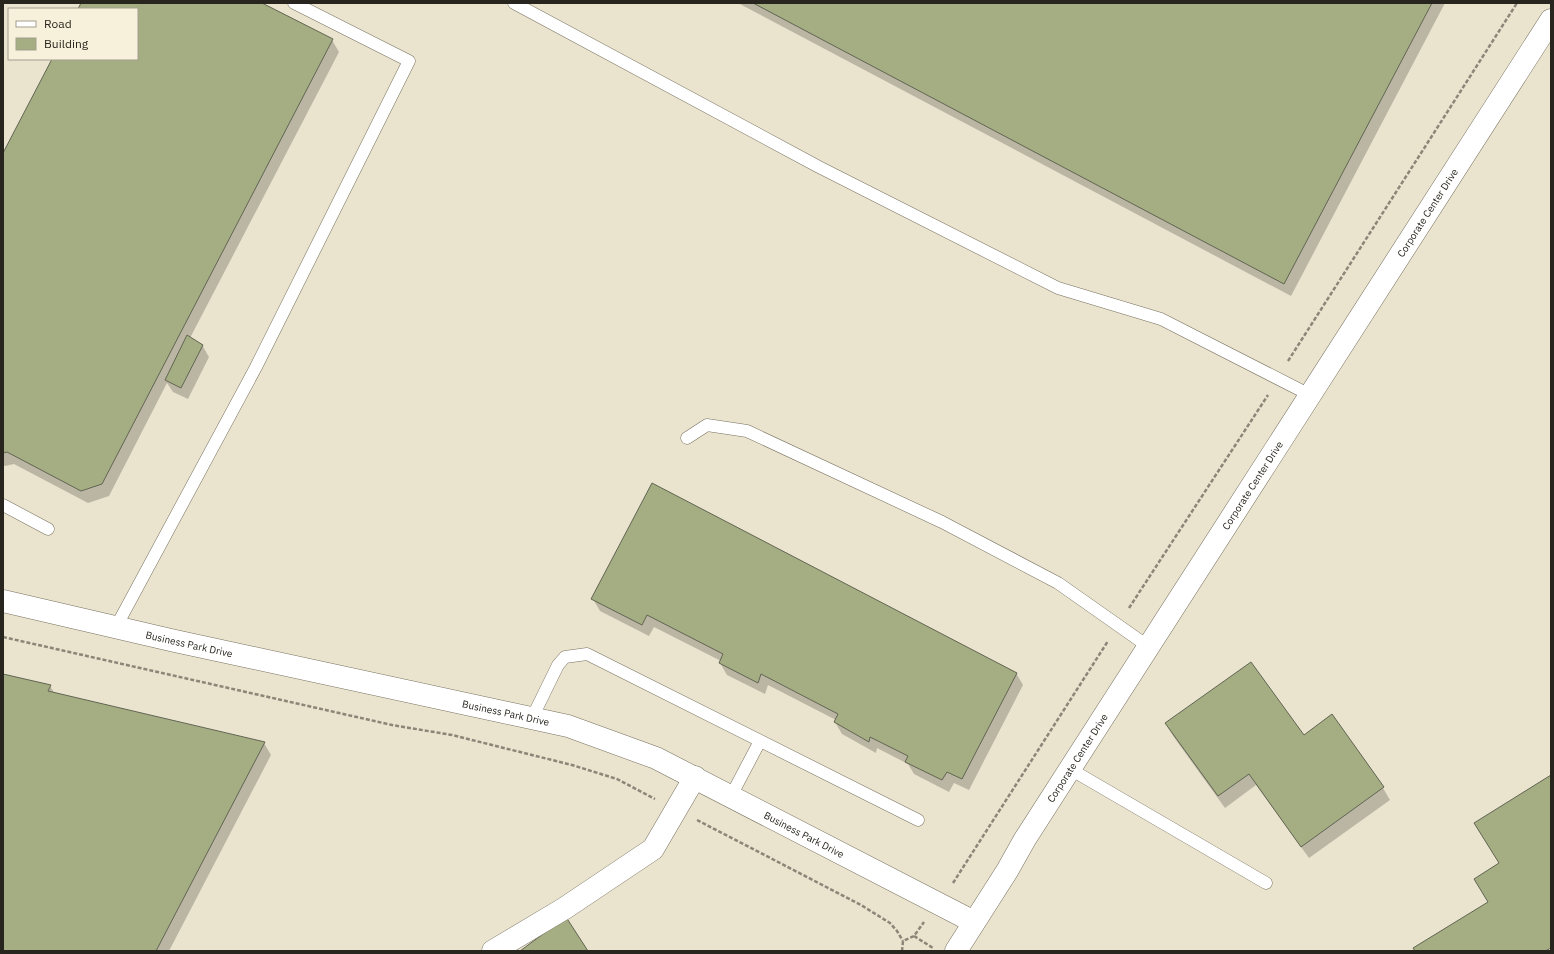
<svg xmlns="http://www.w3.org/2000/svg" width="1554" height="954" font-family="'IBM Plex Sans',sans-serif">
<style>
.shadow{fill:#0003}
.building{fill:#a5ad82;stroke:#616553}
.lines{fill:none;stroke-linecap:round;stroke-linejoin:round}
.lane-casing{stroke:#77715f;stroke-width:13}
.street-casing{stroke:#77715f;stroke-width:23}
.path{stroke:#8b8678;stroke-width:2.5;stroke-dasharray:4 2;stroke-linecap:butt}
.lane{stroke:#fff;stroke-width:12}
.street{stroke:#fff;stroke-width:22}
.labels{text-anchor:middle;stroke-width:4;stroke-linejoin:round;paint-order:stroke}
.street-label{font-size:10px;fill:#28251e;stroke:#f7f0db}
</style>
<rect width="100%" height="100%" fill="#eae3ce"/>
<path class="shadow" d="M 82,3 L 260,3 L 332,40 L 339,52 L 190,338 L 202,345 L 209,357 L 188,399 L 173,392 L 167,383 L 109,496 L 88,503 L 14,464 L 5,466 L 3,465 L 3,155 L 53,59 L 137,59 L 137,9 L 79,9 Z
M 738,3 L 1445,3 L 1291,296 Z
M 593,599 L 1016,673 L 1023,685 L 969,790 L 954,783 L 949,792 L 914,774 L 908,764 L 877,748 L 876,753 L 842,734 L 835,722 L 836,720 L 768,685 L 765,694 L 727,675 L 720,663 L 721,661 L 654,627 L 649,636 L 600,611 Z
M 3,675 L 50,686 L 55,694 L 264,743 L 271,755 L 169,951 L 3,951 Z
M 1332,716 L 1383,788 L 1390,800 L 1309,858 L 1256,785 L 1225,808 L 1173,736 L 1166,724 L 1303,736 Z"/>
<path class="building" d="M 81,3 L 262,3 L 333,39 L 102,484 L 81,491 L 7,452 L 3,453 L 3,153 L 52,59 L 137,59 L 137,9 L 78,9 Z
M 753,3 L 1432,3 L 1284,284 Z
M 187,335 L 203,345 L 181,388 L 165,380 Z
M 652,483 L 1017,673 L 962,779 L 947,772 L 942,780 L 905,762 L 908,756 L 870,737 L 869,742 L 834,722 L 838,714 L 761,674 L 758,683 L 719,663 L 723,654 L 647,615 L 642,625 L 591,599 Z
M 1251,662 L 1304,735 L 1332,714 L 1384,787 L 1301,847 L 1249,774 L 1218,796 L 1165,723 Z
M 3,674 L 51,685 L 48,691 L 265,742 L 156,951 L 3,951 Z
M 1551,775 L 1551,948 L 1545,951 L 1415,951 L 1413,948 L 1488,902 L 1474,879 L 1499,863 L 1474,823 Z
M 566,917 L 588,951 L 520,951 Z"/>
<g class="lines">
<g class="lane-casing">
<path id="lane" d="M 514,3 L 819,167 L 1058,288 L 1161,319 L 1310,395
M 687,438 L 707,425 L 747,431 L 942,522 L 1058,583 L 1149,647
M 3,505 L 48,529
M 116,627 L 256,367 L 409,61 L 294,3
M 532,718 L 558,665 L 565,657 L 587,654 L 918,820
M 1070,769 L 1266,883
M 731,796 L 760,741"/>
</g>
<g class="street-casing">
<g id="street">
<path id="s1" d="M 3,601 L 175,641 L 568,726 L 656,758 L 974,922"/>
<path d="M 493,951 L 565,908 L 653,849 L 695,777"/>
<path id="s2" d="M 956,951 L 1007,871 L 1025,839 L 1551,20"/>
</g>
</g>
<path class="path" d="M 1288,361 L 1517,3
M 1129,608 L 1268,395
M 3,637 L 392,725 L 452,735 L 572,765 L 617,779 L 655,799
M 697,820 L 861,905 L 890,923 L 897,931 L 903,941
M 953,883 L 1108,641
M 914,936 L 933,948
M 902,951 L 903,941 L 914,936 L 924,922"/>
<use href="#lane" class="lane"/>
<use href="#street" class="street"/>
</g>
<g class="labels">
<g class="street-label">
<text dy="4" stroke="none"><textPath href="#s2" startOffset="876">Corporate Center Drive</textPath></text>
<text dy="4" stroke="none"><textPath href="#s2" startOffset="552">Corporate Center Drive</textPath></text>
<text dy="4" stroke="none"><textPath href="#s1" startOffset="191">Business Park Drive</textPath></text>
<text dy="4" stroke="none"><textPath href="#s1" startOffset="515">Business Park Drive</textPath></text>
<text dy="4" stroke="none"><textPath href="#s2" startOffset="228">Corporate Center Drive</textPath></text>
<text dy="4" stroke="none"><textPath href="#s1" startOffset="839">Business Park Drive</textPath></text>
</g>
</g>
<rect width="1554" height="954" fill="none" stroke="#28251e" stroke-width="8"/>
<rect x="8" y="8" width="130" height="52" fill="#f7f0db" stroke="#a49f8f"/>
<rect x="16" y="21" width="20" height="6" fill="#ffffff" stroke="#a49f8f"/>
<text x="44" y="28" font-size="12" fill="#28251e">Road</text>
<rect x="16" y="38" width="20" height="12" fill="#a5ad82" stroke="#a49f8f"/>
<text x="44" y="48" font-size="12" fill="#28251e">Building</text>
</svg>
